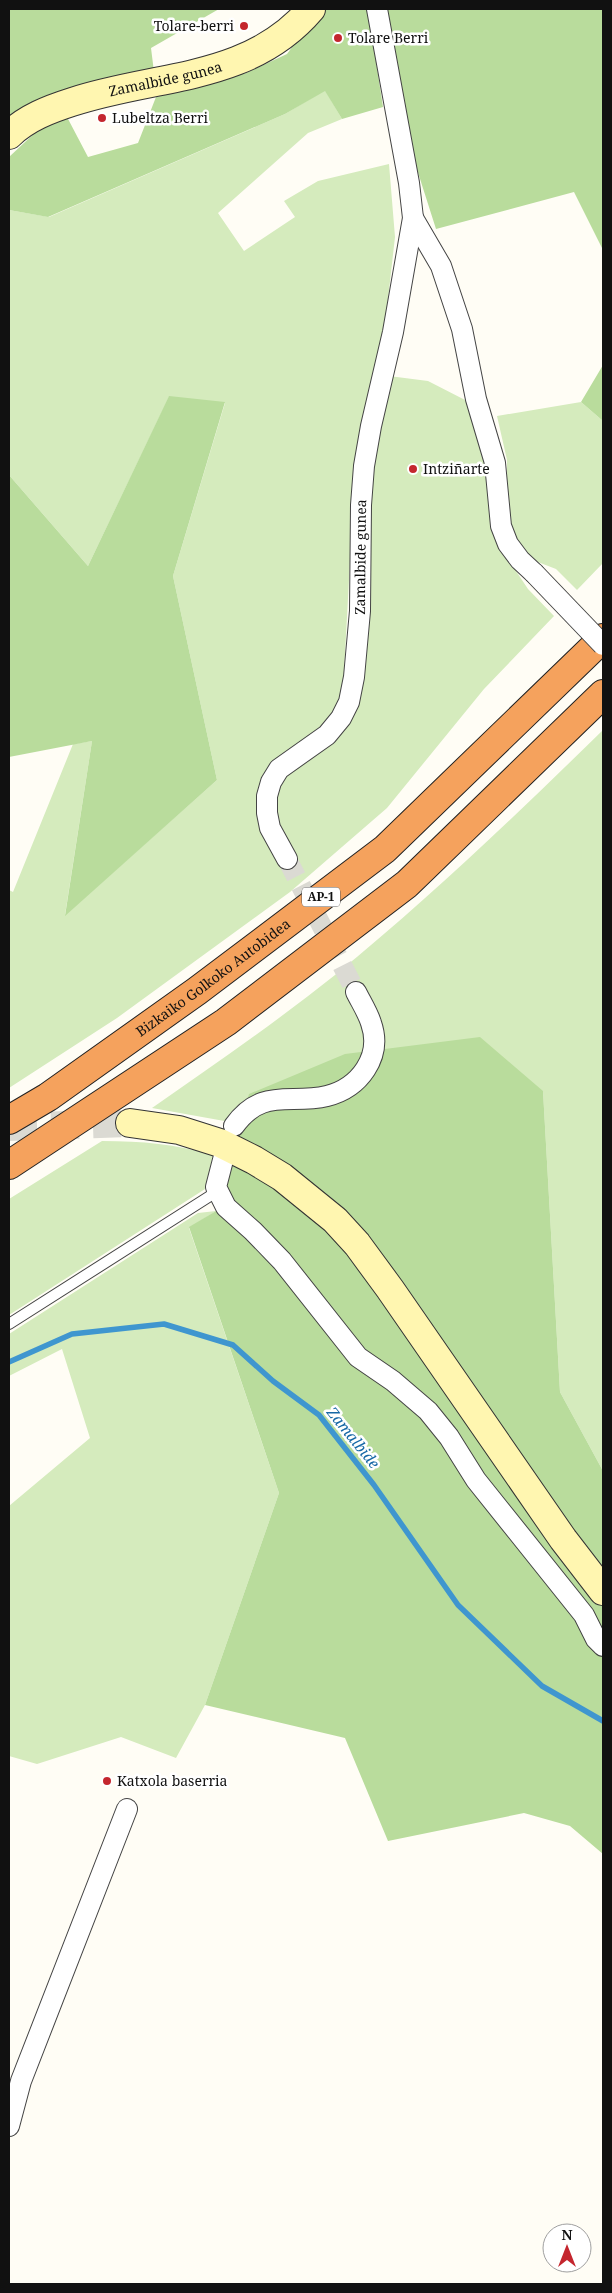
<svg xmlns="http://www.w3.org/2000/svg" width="612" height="2293" font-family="'Noto Serif',serif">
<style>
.green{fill:#d5ebbd}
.forest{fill:#b9dc9c}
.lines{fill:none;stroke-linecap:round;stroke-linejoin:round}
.stream{stroke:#3f96cf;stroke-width:5.5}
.street-tunnel{stroke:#dbdad3;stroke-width:20;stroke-dasharray:20 10;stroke-linecap:butt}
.secondary-tunnel{stroke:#dbdad3;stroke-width:28;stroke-dasharray:28 14;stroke-linecap:butt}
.lane-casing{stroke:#444;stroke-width:12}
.street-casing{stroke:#444;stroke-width:22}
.secondary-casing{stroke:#333;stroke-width:30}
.highway-casing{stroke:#222;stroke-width:30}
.lane{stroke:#fff;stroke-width:10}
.street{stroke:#fff;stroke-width:20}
.secondary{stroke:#fff6b0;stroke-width:28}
.highway{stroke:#f5a25d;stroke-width:28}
.street-bridge-casing{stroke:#444;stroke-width:22;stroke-linecap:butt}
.street-bridge{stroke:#fff;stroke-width:20}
.poi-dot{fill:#c4262e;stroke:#fff;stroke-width:2}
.labels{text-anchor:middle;stroke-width:5;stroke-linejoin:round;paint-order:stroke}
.shield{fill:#fff;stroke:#585858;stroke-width:1}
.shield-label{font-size:12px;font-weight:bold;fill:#111}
.poi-label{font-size:14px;fill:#111;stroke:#fff;text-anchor:start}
.street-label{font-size:14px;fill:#111;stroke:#fff}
.water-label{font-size:15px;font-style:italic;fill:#1768a6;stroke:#fff}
</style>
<rect width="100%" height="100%" fill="#fffdf5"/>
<path class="green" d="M 325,90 L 342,119 L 308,133 L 218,213 L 244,251 L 295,217 L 284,201 L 318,181 L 389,164 L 395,237 L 382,352 L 352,524 L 343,691 L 368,644 L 367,523 L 374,446 L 389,376 L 428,381 L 469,402 L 492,476 L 502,550 L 528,589 L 554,616 L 484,689 L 387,808 L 290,892 L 117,1018 L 9,1088 L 9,890 L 13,892 L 73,744 L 92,741 L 65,915 L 217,780 L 173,576 L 225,403 L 169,397 L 88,566 L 9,475 L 9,210 L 49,217 L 285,114 Z
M 581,402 L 603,421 L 603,563 L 577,590 L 556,569 L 530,559 L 515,541 L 506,521 L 507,460 L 497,416 Z
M 603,730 L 603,1471 L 560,1392 L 543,1091 L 241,1124 L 152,1108 C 214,1065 276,1022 335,975 C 429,899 517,814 603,730 Z
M 102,1141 C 143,1141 175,1144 213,1155 L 205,1189 L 9,1315 L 9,1199 Z
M 216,1211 L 189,1228 L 279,1493 L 205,1705 L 176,1758 L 121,1737 L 37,1764 L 9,1756 L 9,1506 L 90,1438 L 62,1349 L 9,1376 L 9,1334 L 198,1213 Z"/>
<path class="forest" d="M 9,9 L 219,9 L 151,48 L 154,72 L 9,122 Z
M 320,9 L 368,9 L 383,107 L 342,119 L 325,91 L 285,114 L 48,217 L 9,210 L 9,157 L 39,129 L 67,117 L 88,157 L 138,143 L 156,97 L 246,73 L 287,54 Z
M 387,9 L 603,9 L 603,250 L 574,192 L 436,229 L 414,160 Z
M 603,365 L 603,421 L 581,402 Z
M 169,396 L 225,402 L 173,576 L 217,780 L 65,916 L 92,741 L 9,757 L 9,475 L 88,566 Z
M 480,1037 L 543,1091 L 560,1392 L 603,1471 L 603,1854 L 570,1826 L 524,1813 L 388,1841 L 345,1738 L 205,1705 L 279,1493 L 189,1227 L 216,1211 L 249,1094 L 345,1054 Z"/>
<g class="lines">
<path class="stream" d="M 9,1362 L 72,1334 L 164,1324 L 233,1345 L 273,1381 L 319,1415 L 374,1485 L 458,1605 L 542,1686 L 603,1721"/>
<path class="street-tunnel" d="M 287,859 L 356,992"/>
<path class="secondary-tunnel" d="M 9,1127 L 130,1123"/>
<g class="lane-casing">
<path id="lane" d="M 9,1324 L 210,1196 L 216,1187"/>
</g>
<g class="street-casing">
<g id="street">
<path d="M 413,218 L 441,266 L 462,329 L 476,399 L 495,463 L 501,526 L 508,544 L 520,560 L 534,573"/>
<path id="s1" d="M 287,859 L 270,828 L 267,813 L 267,796 L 271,782 L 279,769 L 327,735 L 341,718 L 349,702 L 354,677 L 360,611 L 361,505 L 364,466 L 371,426 L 393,332 L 413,218 L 409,183 L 377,9"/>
<path d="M 234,1126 C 262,1087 289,1105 327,1096 C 359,1088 383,1057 371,1023 C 368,1013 361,1002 356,992"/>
<path d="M 224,1156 L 216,1187 L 226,1207 L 253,1231 L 282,1261 L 358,1357 L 393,1381 L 428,1411 L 449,1437 L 476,1480 L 584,1615 L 596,1639 L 603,1646"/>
<path d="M 9,2126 L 21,2081 L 127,1809"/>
</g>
</g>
<g class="secondary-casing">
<g id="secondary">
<path id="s2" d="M 9,135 C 26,118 50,109 72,102 C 156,74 249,82 311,9"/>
<path d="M 130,1123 L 179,1130 L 220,1143 L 254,1160 L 282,1177 L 335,1220 L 357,1244 L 390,1289 L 563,1539 L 603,1591"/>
</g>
</g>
<g class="highway-casing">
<g id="highway">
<path id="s3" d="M 9,1120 L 48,1097 L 197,991 L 385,849 L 603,638"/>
<path d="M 9,1165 L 226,1022 L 407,884 L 603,694"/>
</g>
</g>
<use href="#lane" class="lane"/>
<use href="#street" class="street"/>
<use href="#secondary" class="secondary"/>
<use href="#highway" class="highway"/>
<g class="street-bridge-casing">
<path id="street-bridge" d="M 534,573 L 603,645"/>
</g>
<use href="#street-bridge" class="street-bridge"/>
</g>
<g class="poi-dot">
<circle cx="244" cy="26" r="5"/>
<circle cx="338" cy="38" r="5"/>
<circle cx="102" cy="118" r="5"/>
<circle cx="413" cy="469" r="5"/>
<circle cx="107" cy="1781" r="5"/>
</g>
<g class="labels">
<rect class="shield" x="302" y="887.5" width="38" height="19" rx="4"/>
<g class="shield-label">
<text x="321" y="901">AP-1</text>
</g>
<g class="poi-label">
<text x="234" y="31" text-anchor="end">Tolare-berri</text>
<text x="348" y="43">Tolare Berri</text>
<text x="112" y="123">Lubeltza Berri</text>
<text x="423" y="474">Intziñarte</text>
<text x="117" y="1786">Katxola baserria</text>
</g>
<g class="street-label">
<text dy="5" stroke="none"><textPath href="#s2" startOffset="168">Zamalbide gunea</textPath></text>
<text dy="5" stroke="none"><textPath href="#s1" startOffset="342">Zamalbide gunea</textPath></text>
<text dy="5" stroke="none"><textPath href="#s3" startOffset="249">Bizkaiko Golkoko Autobidea</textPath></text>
</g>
<g class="water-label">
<text transform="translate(353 1438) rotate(51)" y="5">Zamalbide</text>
</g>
</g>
<rect width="612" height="2293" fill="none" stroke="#111111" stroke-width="20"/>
<g transform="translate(567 2248)"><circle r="24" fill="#ffffff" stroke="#a0a0a0"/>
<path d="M0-4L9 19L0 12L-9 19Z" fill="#c4262e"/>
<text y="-8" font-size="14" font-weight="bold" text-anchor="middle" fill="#111111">N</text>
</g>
</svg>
